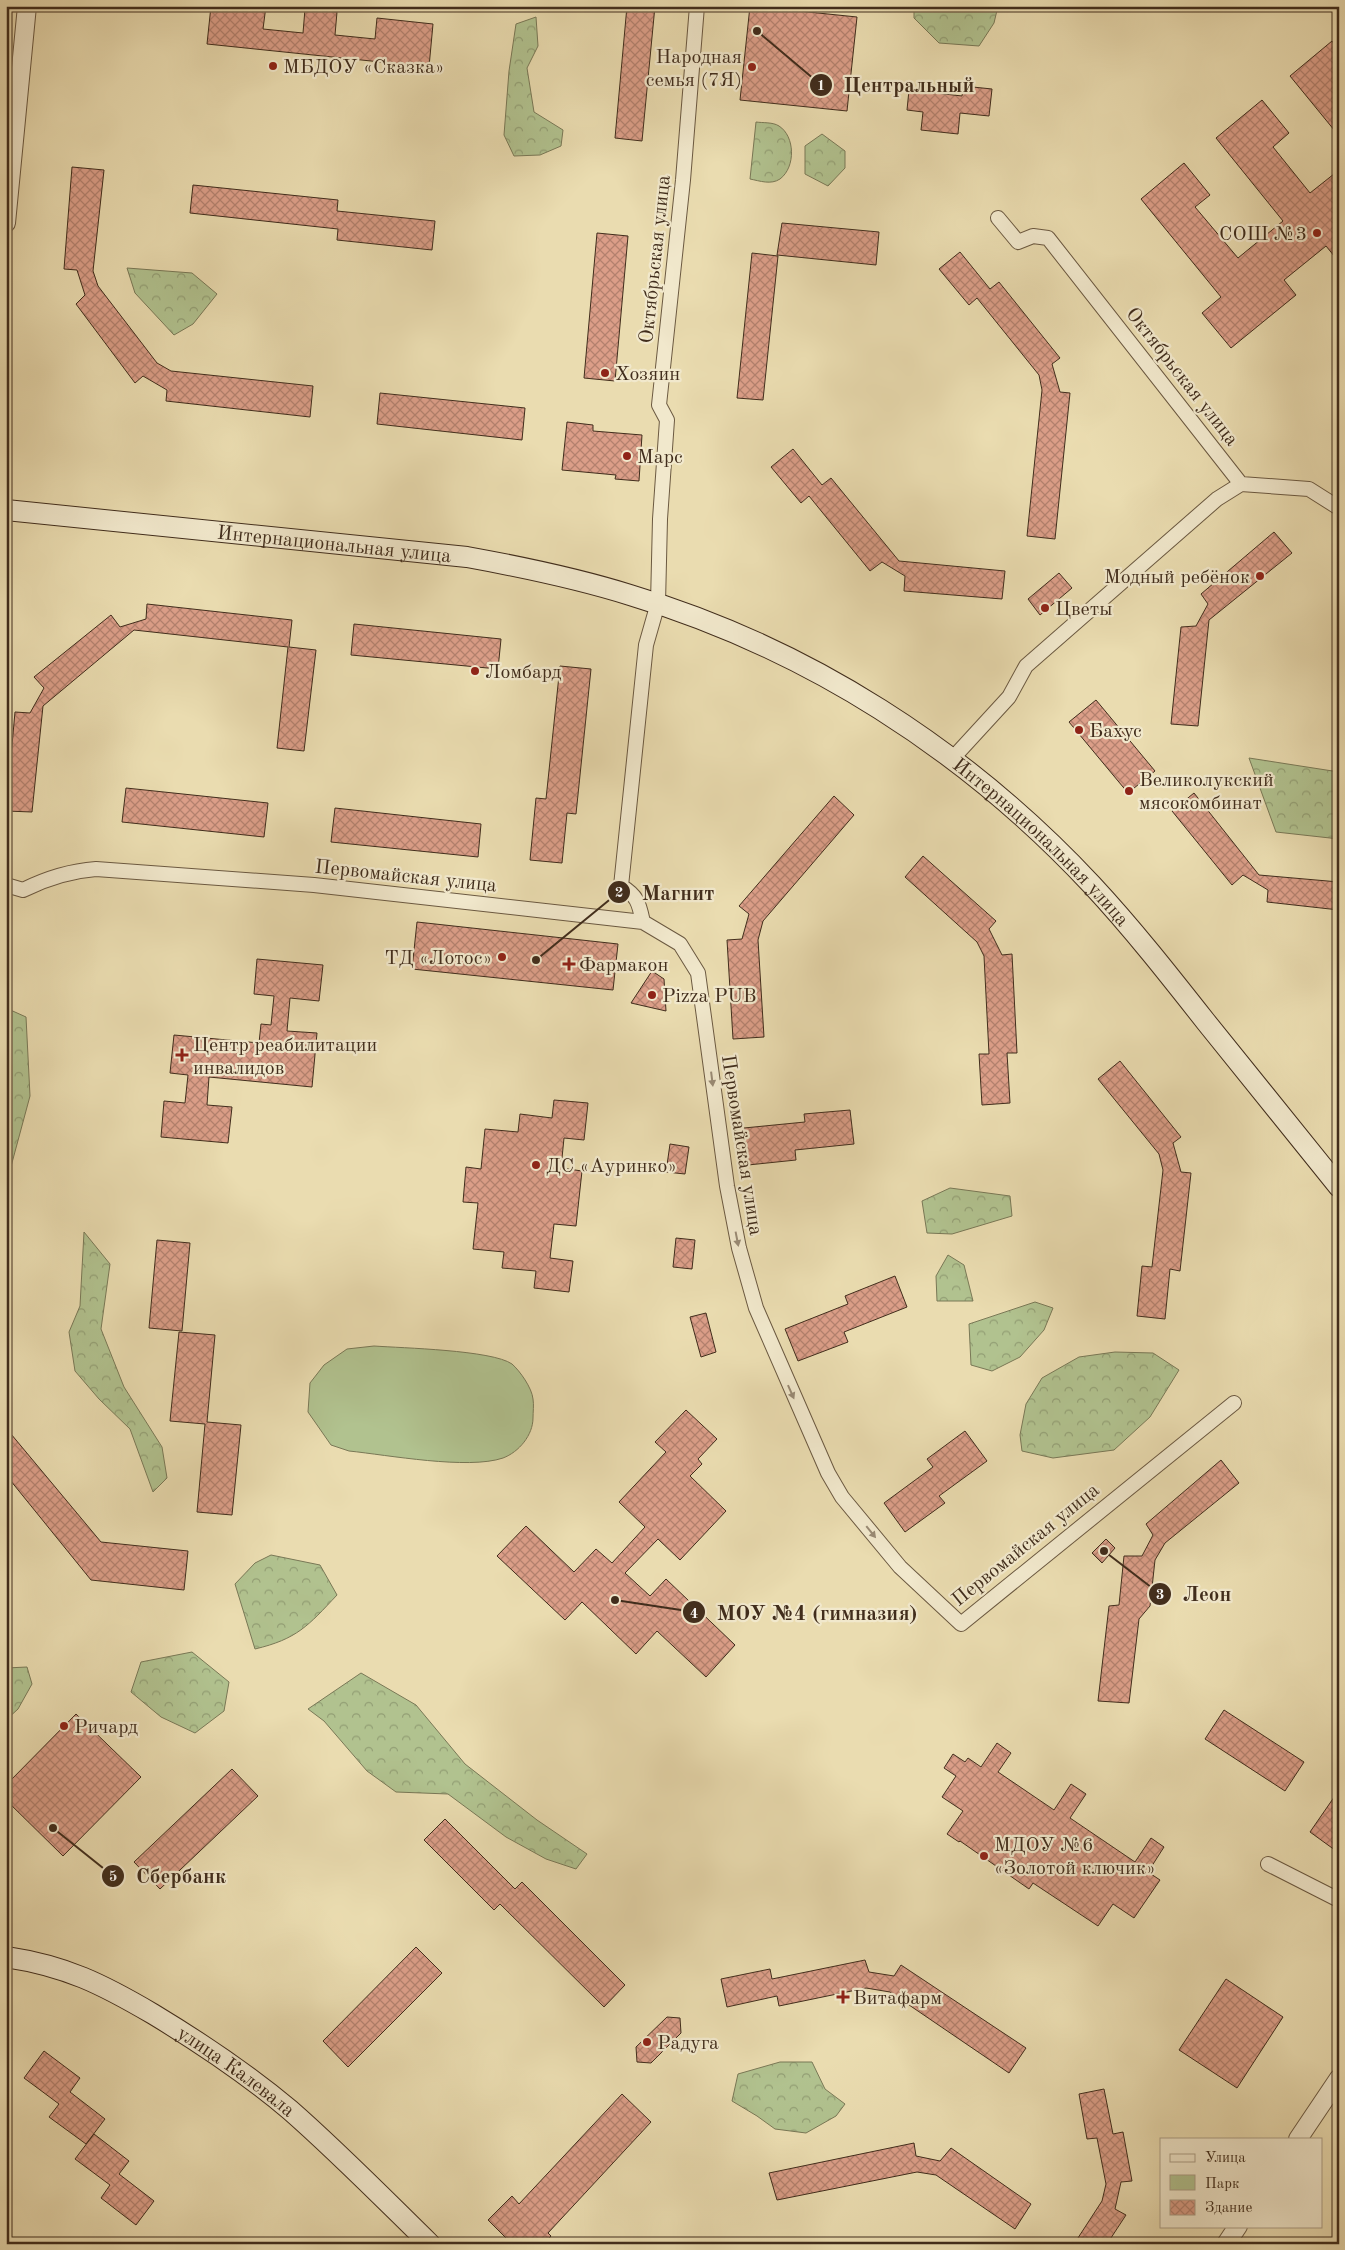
<svg xmlns="http://www.w3.org/2000/svg" width="1345" height="2250" font-family="'Old Standard TT',serif">
<style>
.green{fill:#b1c28f;stroke:#797856}
.forest{fill:url(#forest-crowns);stroke:#797856}
.building{fill:url(#building-cross-hatch);stroke:#412d1c}
.lines{fill:none;stroke-linecap:round;stroke-linejoin:round}
.minor-casing{stroke:#6b5941;stroke-width:16}
.tertiary-casing{stroke:#6b5941;stroke-width:20}
.secondary-casing{stroke:#412d1c;stroke-width:22}
.minor{stroke:#f1e8cc;stroke-width:14}
.tertiary{stroke:#f1e8cc;stroke-width:18}
.secondary{stroke:#f1e8cc;stroke-width:20}
.oneway{fill:#998a74}
.poi-dot{fill:#8f2418;stroke:#f1e8cc;stroke-width:2}
.labels{text-anchor:middle;stroke-width:4.5;stroke-linejoin:round;paint-order:stroke}
.poi-label{font-size:20px;fill:#412d1c;stroke:#f1e8cc;text-anchor:start}
.street-label{font-size:20px;fill:#412d1c;stroke:#f1e8cc}
.leader{fill:none;stroke:#412d1c;stroke-width:2}
.callout-dot{fill:#412d1c;stroke:#f1e8cc;stroke-width:2}
.mark-label{font-size:15px;text-anchor:middle;font-weight:bold;fill:#fff}
.callout-label{font-size:21px;text-anchor:middle;font-weight:bold;fill:#412d1c;stroke:#f1e8cc;stroke-width:4.5;stroke-linejoin:round;paint-order:stroke}
</style>
<defs>
<pattern id="forest-crowns" width="20" height="18" patternUnits="userSpaceOnUse" patternTransform="scale(1.25)"><rect width="20" height="18" fill="#b1c28f"/><path d="M2 6a3 3 0 1 1 6 0M12 15a3 3 0 1 1 6 0" fill="none" stroke="#929e74"/></pattern>
<pattern id="building-cross-hatch" width="8" height="8" patternUnits="userSpaceOnUse" patternTransform="scale(1.25)"><rect width="8" height="8" fill="#db9e88"/><path d="M0 0l8 8M0 8l8-8" fill="none" stroke="#b3816e"/></pattern>
</defs>
<rect width="100%" height="100%" fill="#eadcb0"/>
<filter id="stains"><feTurbulence type="fractalNoise" baseFrequency=".004" numOctaves="4"/><feColorMatrix values="0 0 0 0 .2 0 0 0 0 .09 0 0 0 0 .02 0 0 0 .5 -.17"/></filter>
<radialGradient id="worn" r=".72"><stop offset=".6" stop-color="#630" stop-opacity="0"/><stop offset="1" stop-color="#630" stop-opacity=".3"/></radialGradient>
<path class="green" d="M 374,1346 C 402,1348 492,1350 512,1364 C 520,1371 532,1388 533,1399 C 534,1405 533,1412 533,1418 C 533,1435 519,1452 503,1458 C 468,1470 388,1455 349,1451 L 331,1445 L 308,1412 L 310,1383 L 324,1365 L 347,1349 Z"/>
<path class="forest" d="M 914,6 L 998,6 L 994,23 L 979,46 L 939,43 L 914,18 Z
M 536,17 L 538,46 L 527,68 L 534,112 L 563,130 L 561,146 L 540,155 L 514,156 L 504,135 L 509,71 L 516,24 Z
M 756,122 C 763,123 773,122 779,126 C 795,136 796,167 780,179 C 771,185 760,181 750,179 Z
M 822,134 L 845,151 L 845,168 L 828,186 L 805,174 L 805,146 Z
M 127,268 L 192,273 L 217,294 L 193,324 L 174,335 L 135,293 Z
M 1249,758 L 1339,772 L 1339,839 L 1276,832 Z
M 6,1008 L 26,1017 L 30,1096 L 6,1185 Z
M 950,1188 L 1010,1196 L 1012,1216 L 952,1234 L 927,1233 L 922,1201 Z
M 84,1232 L 110,1264 L 101,1329 L 124,1387 L 162,1447 L 167,1478 L 153,1492 L 130,1429 L 99,1399 L 75,1371 L 69,1332 L 80,1306 Z
M 948,1255 L 964,1265 L 973,1301 L 937,1301 L 936,1276 Z
M 1035,1302 L 1053,1308 L 1044,1330 L 1020,1357 L 992,1371 L 971,1365 L 969,1324 Z
M 1115,1352 L 1153,1353 L 1179,1370 L 1150,1417 L 1114,1450 L 1053,1458 L 1022,1451 L 1020,1435 L 1026,1404 L 1042,1378 L 1079,1357 Z
M 271,1555 L 320,1565 L 337,1595 C 308,1626 297,1639 255,1649 L 235,1584 L 255,1563 Z
M 192,1652 L 229,1682 L 224,1711 L 195,1733 L 161,1717 L 131,1692 L 141,1662 Z
M 27,1667 L 32,1684 L 18,1709 L 6,1720 L 6,1668 Z
M 361,1673 L 416,1705 L 465,1764 L 537,1820 L 587,1854 L 576,1869 L 546,1859 L 506,1837 L 448,1794 L 396,1792 L 367,1771 L 324,1721 L 308,1709 Z
M 780,2062 L 812,2062 L 825,2089 L 845,2104 L 836,2116 L 806,2133 L 775,2129 L 757,2116 L 732,2101 L 738,2074 Z"/>
<path class="building" d="M 211,6 L 266,6 L 263,29 L 303,33 L 305,9 L 337,12 L 335,35 L 375,39 L 377,18 L 433,24 L 429,67 L 207,44 Z
M 627,6 L 655,6 L 642,141 L 615,138 Z
M 750,6 L 857,17 L 847,111 L 740,100 Z
M 1332,41 L 1339,50 L 1339,136 L 1290,76 Z
M 963,86 L 992,89 L 989,116 L 960,113 L 958,134 L 921,130 L 923,112 L 907,110 L 909,90 L 962,96 Z
M 1262,100 L 1289,133 L 1273,147 L 1310,193 L 1339,170 L 1339,262 L 1326,246 L 1284,280 L 1296,295 L 1231,348 L 1202,313 L 1221,297 L 1141,199 L 1184,163 L 1210,195 L 1195,207 L 1238,258 L 1283,221 L 1216,138 Z
M 72,167 L 104,170 L 93,271 L 98,286 L 157,363 L 171,371 L 313,386 L 310,417 L 166,401 L 167,390 L 143,376 L 135,383 L 76,304 L 85,295 L 77,270 L 64,269 Z
M 193,185 L 338,200 L 337,211 L 435,221 L 432,250 L 337,240 L 338,229 L 190,213 Z
M 782,223 L 879,232 L 876,265 L 777,255 Z
M 597,233 L 628,236 L 615,381 L 584,378 Z
M 960,252 L 990,289 L 999,282 L 1060,358 L 1052,364 L 1060,392 L 1070,393 L 1055,539 L 1027,536 L 1042,390 L 1039,375 L 977,298 L 969,305 L 939,269 Z
M 752,253 L 778,256 L 763,400 L 737,398 Z
M 380,393 L 525,408 L 522,440 L 377,424 Z
M 567,422 L 593,425 L 593,431 L 642,435 L 639,481 L 615,479 L 616,475 L 562,470 Z
M 793,449 L 822,485 L 831,478 L 899,561 L 1005,571 L 1002,599 L 904,591 L 905,576 L 882,562 L 870,571 L 809,496 L 801,503 L 771,467 Z
M 1274,532 L 1292,553 L 1209,620 L 1198,726 L 1171,724 L 1181,627 L 1196,626 L 1208,604 L 1201,594 Z
M 1059,573 L 1072,588 L 1040,615 L 1028,599 Z
M 147,604 L 292,620 L 289,647 L 316,650 L 304,751 L 277,748 L 288,647 L 134,630 L 43,706 L 32,812 L 6,811 L 15,712 L 30,713 L 44,688 L 34,677 L 111,615 L 120,627 L 146,619 Z
M 354,624 L 501,639 L 498,669 L 351,655 Z
M 560,666 L 591,669 L 576,814 L 567,813 L 562,863 L 530,860 L 536,798 L 546,799 Z
M 1096,700 L 1155,771 L 1128,793 L 1069,722 Z
M 126,788 L 268,803 L 264,837 L 122,822 Z
M 1194,793 L 1259,875 L 1339,882 L 1339,910 L 1267,902 L 1268,890 L 1243,875 L 1232,885 L 1172,811 Z
M 834,796 L 854,815 L 763,921 L 758,940 L 764,1037 L 733,1039 L 727,940 L 742,939 L 749,914 L 739,906 Z
M 335,808 L 481,824 L 478,857 L 331,842 Z
M 923,856 L 996,921 L 989,929 L 1002,955 L 1012,954 L 1017,1053 L 1007,1053 L 1010,1103 L 982,1105 L 979,1054 L 989,1054 L 984,956 L 977,942 L 905,877 Z
M 417,922 L 618,944 L 613,990 L 412,969 Z
M 257,959 L 323,965 L 319,1001 L 290,998 L 287,1031 L 317,1033 L 312,1087 L 209,1077 L 207,1105 L 232,1107 L 228,1143 L 161,1137 L 164,1101 L 185,1103 L 188,1075 L 170,1073 L 174,1035 L 259,1043 L 261,1024 L 271,1025 L 274,996 L 254,994 Z
M 652,971 L 664,979 L 666,1011 L 631,1003 Z
M 1120,1061 L 1181,1137 L 1173,1143 L 1181,1172 L 1191,1173 L 1180,1271 L 1170,1269 L 1165,1319 L 1137,1316 L 1142,1266 L 1152,1267 L 1163,1170 L 1159,1154 L 1098,1079 Z
M 554,1100 L 588,1103 L 584,1140 L 564,1138 L 561,1168 L 582,1171 L 576,1226 L 554,1224 L 550,1258 L 573,1261 L 569,1292 L 534,1288 L 536,1271 L 502,1268 L 504,1252 L 473,1249 L 478,1203 L 463,1202 L 466,1167 L 481,1169 L 485,1129 L 518,1132 L 520,1114 L 552,1118 Z
M 850,1110 L 854,1144 L 795,1150 L 796,1160 L 748,1165 L 744,1128 L 805,1122 L 804,1114 Z
M 670,1144 L 689,1147 L 685,1174 L 666,1172 Z
M 676,1238 L 695,1240 L 692,1269 L 673,1267 Z
M 157,1240 L 190,1243 L 182,1331 L 149,1328 Z
M 895,1276 L 907,1307 L 844,1332 L 848,1342 L 798,1361 L 785,1329 L 848,1304 L 845,1296 Z
M 706,1313 L 716,1352 L 701,1357 L 690,1317 Z
M 179,1332 L 215,1335 L 207,1422 L 241,1425 L 232,1515 L 197,1512 L 205,1424 L 170,1421 Z
M 686,1410 L 717,1439 L 698,1459 L 702,1464 L 690,1476 L 726,1511 L 680,1560 L 658,1539 L 625,1573 L 650,1596 L 666,1579 L 735,1645 L 706,1677 L 657,1631 L 636,1654 L 582,1602 L 565,1620 L 497,1556 L 526,1526 L 574,1572 L 596,1549 L 612,1563 L 645,1527 L 619,1502 L 666,1452 L 655,1442 Z
M 6,1428 L 101,1542 L 188,1551 L 184,1590 L 91,1580 L 6,1475 Z
M 965,1431 L 987,1461 L 939,1496 L 945,1503 L 905,1532 L 884,1503 L 933,1467 L 927,1459 Z
M 1221,1460 L 1239,1483 L 1165,1543 L 1155,1560 L 1150,1606 L 1139,1619 L 1129,1703 L 1098,1701 L 1109,1606 L 1119,1605 L 1124,1556 L 1142,1556 L 1153,1535 L 1146,1524 Z
M 1106,1539 L 1115,1548 L 1102,1563 L 1092,1553 Z
M 1224,1710 L 1304,1762 L 1285,1791 L 1205,1739 Z
M 76,1714 L 141,1777 L 63,1856 L 6,1800 L 6,1785 Z
M 997,1743 L 1011,1753 L 998,1772 L 1054,1810 L 1071,1784 L 1086,1794 L 1070,1818 L 1135,1862 L 1151,1838 L 1164,1847 L 1148,1872 L 1160,1880 L 1134,1918 L 1113,1904 L 1098,1926 L 1033,1883 L 1029,1889 L 960,1841 L 959,1842 L 947,1834 L 963,1811 L 942,1797 L 956,1776 L 944,1768 L 953,1754 L 965,1762 L 968,1758 L 981,1767 Z
M 232,1769 L 258,1796 L 160,1889 L 134,1862 Z
M 1339,1790 L 1339,1853 L 1310,1832 Z
M 445,1819 L 515,1889 L 522,1882 L 625,1985 L 604,2007 L 500,1904 L 494,1910 L 424,1840 Z
M 416,1947 L 442,1973 L 348,2067 L 323,2041 Z
M 865,1960 L 869,1972 L 894,1976 L 901,1965 L 1026,2048 L 1009,2073 L 890,1992 L 866,1988 L 779,2006 L 777,1996 L 727,2007 L 721,1979 L 770,1969 L 772,1979 Z
M 1226,1979 L 1283,2017 L 1237,2088 L 1179,2050 Z
M 667,2017 L 680,2018 L 681,2033 L 651,2063 L 637,2062 L 636,2047 Z
M 44,2051 L 80,2078 L 70,2092 L 105,2119 L 86,2144 L 49,2117 L 59,2104 L 24,2078 Z
M 1104,2089 L 1113,2134 L 1123,2132 L 1132,2181 L 1121,2182 L 1115,2209 L 1126,2215 L 1107,2244 L 1074,2244 L 1102,2201 L 1106,2184 L 1097,2138 L 1087,2139 L 1079,2094 Z
M 622,2094 L 651,2122 L 548,2233 L 551,2236 L 544,2244 L 512,2244 L 488,2220 L 512,2196 L 519,2204 Z
M 94,2134 L 129,2161 L 119,2174 L 154,2201 L 136,2225 L 101,2198 L 110,2185 L 75,2159 Z
M 914,2143 L 916,2156 L 940,2161 L 951,2148 L 1031,2204 L 1015,2229 L 936,2175 L 917,2172 L 777,2200 L 769,2173 Z"/>
<g class="lines">
<g class="minor-casing">
<path id="minor" d="M 998,218 L 1018,242 L 1033,236 L 1048,238 L 1241,484 L 1309,489 L 1339,508
M 953,758 L 1009,697 L 1026,666 L 1217,499 L 1241,484
M 6,885 L 23,890 C 47,878 69,871 96,869 L 314,885 L 643,922 L 680,944 L 698,973 L 727,1186 L 739,1248 L 756,1308 L 828,1473 L 842,1497 L 900,1567 L 961,1624 L 1234,1403
M 643,922 C 639,904 638,896 621,886 L 646,645 L 658,603 L 660,519 L 667,420 L 659,405 L 683,180 L 697,6
M 1268,1864 L 1339,1900"/>
</g>
<g class="tertiary-casing">
<path id="tertiary" d="M 6,223 L 27,6
M 1298,2139 L 1339,2078
M 1226,2244 L 1238,2226"/>
</g>
<g class="secondary-casing">
<g id="secondary">
<path id="s1" d="M 6,510 L 467,557 C 522,567 576,578 630,595 C 807,648 966,750 1092,885 C 1132,928 1169,975 1206,1022 C 1250,1077 1295,1132 1339,1187"/>
<path id="s2" d="M 6,1957 C 66,1966 102,1984 153,2014 C 201,2043 247,2074 290,2110 C 338,2152 384,2199 430,2244"/>
</g>
</g>
<use href="#minor" class="minor"/>
<use href="#tertiary" class="tertiary"/>
<use href="#secondary" class="secondary"/>
</g>
<defs><path id="oneway-solid" d="M-6-.8H1V-3.2L6.5 0L1 3.2V.8H-6Z" transform="scale(1.25)"/></defs>
<g class="oneway">
<use href="#oneway-solid" transform="translate(712 1079) rotate(83)"/>
<use href="#oneway-solid" transform="translate(737 1239) rotate(79)"/>
<use href="#oneway-solid" transform="translate(791 1392) rotate(66)"/>
<use href="#oneway-solid" transform="translate(871 1532) rotate(51)"/>
</g>
<g class="poi-dot">
<circle cx="273" cy="66" r="5"/>
<circle cx="752" cy="67" r="5"/>
<circle cx="1317" cy="233" r="5"/>
<circle cx="605" cy="373" r="5"/>
<circle cx="627" cy="456" r="5"/>
<circle cx="1260" cy="576" r="5"/>
<circle cx="1045" cy="608" r="5"/>
<circle cx="475" cy="671" r="5"/>
<circle cx="1079" cy="730" r="5"/>
<circle cx="1129" cy="791" r="5"/>
<circle cx="502" cy="957" r="5"/>
<path d="M566.5 956.5h5v5h5v5h-5v5h-5v-5h-5v-5h5z"/>
<circle cx="652" cy="995" r="5"/>
<path d="M179.5 1047.5h5v5h5v5h-5v5h-5v-5h-5v-5h5z"/>
<circle cx="536" cy="1165" r="5"/>
<circle cx="64" cy="1726" r="5"/>
<circle cx="984" cy="1856" r="5"/>
<path d="M840.5 1989.5h5v5h5v5h-5v5h-5v-5h-5v-5h5z"/>
<circle cx="647" cy="2042" r="5"/>
</g>
<g class="labels">
<g class="poi-label">
<text x="742" y="63" text-anchor="end">Народная<tspan x="742" dy="23">семья (7Я)</tspan></text>
<text x="283" y="73">МБДОУ «Сказка»</text>
<text x="1307" y="240" text-anchor="end">СОШ №3</text>
<text x="615" y="380">Хозяин</text>
<text x="637" y="463">Марс</text>
<text x="1250" y="583" text-anchor="end">Модный ребёнок</text>
<text x="1055" y="615">Цветы</text>
<text x="485" y="678">Ломбард</text>
<text x="1089" y="737">Бахус</text>
<text x="1139" y="786">Великолукский<tspan x="1139" dy="23">мясокомбинат</tspan></text>
<text x="492" y="964" text-anchor="end">ТД «Лотос»</text>
<text x="579" y="971">Фармакон</text>
<text x="662" y="1002">Pizza PUB</text>
<text x="193" y="1051">Центр реабилитации<tspan x="193" dy="23">инвалидов</tspan></text>
<text x="546" y="1172">ДС «Ауринко»</text>
<text x="74" y="1733">Ричард</text>
<text x="994" y="1851">МДОУ №6<tspan x="994" dy="23">«Золотой ключик»</tspan></text>
<text x="853" y="2004">Витафарм</text>
<text x="657" y="2049">Радуга</text>
</g>
<g class="street-label">
<text transform="translate(654 259) rotate(-84)" y="7">Октябрьская улица</text>
<text transform="translate(1183 376) rotate(52)" y="7">Октябрьская улица</text>
<text dy="7" stroke="none"><textPath href="#s1" startOffset="330">Интернациональная улица</textPath></text>
<text dy="7" stroke="none"><textPath href="#s1" startOffset="1116">Интернациональная улица</textPath></text>
<text transform="translate(406 875) rotate(6)" y="7">Первомайская улица</text>
<text transform="translate(743 1145) rotate(81)" y="7">Первомайская улица</text>
<text transform="translate(1025 1544) rotate(-39)" y="7">Первомайская улица</text>
<text dy="7" stroke="none"><textPath href="#s2" startOffset="260">улица Калевала</textPath></text>
</g>
</g>
<path class="leader" d="M757 31L821 85M536 960L619 892M1104 1551L1160 1594M615 1600L694 1612M53 1828L113 1876"/>
<g class="callout-dot">
<circle cx="757" cy="31" r="5"/>
<circle cx="536" cy="960" r="5"/>
<circle cx="1104" cy="1551" r="5"/>
<circle cx="615" cy="1600" r="5"/>
<circle cx="53" cy="1828" r="5"/>
<circle cx="821" cy="85" r="12"/>
<circle cx="619" cy="892" r="12"/>
<circle cx="1160" cy="1594" r="12"/>
<circle cx="694" cy="1612" r="12"/>
<circle cx="113" cy="1876" r="12"/>
</g>
<g class="mark-label">
<text x="821" y="90">1</text>
<text x="619" y="897">2</text>
<text x="1160" y="1599">3</text>
<text x="694" y="1618">4</text>
<text x="113" y="1881">5</text>
</g>
<g class="callout-label">
<text x="909" y="92">Центральный</text>
<text x="678" y="900">Магнит</text>
<text x="1207" y="1601">Леон</text>
<text x="817" y="1620">МОУ №4 (гимназия)</text>
<text x="181" y="1883">Сбербанк</text>
</g>
<rect width="1345" height="2250" fill="none" stroke="#eadcb0" stroke-width="25"/>
<rect x="8" y="8" width="1330" height="2235" fill="none" stroke="#412d1c" stroke-width="2.5"/>
<rect x="12" y="12" width="1320" height="2225" fill="none" stroke="#412d1c"/>
<rect x="1160" y="2138" width="162" height="90" fill="#f1e8cc" stroke="#ab9d86"/>
<rect x="1170" y="2154" width="25" height="8" fill="#f1e8cc" stroke="#ab9d86"/>
<text x="1205" y="2162" font-size="15" fill="#412d1c">Улица</text>
<rect x="1170" y="2175" width="25" height="15" fill="#b1c28f" stroke="#ab9d86"/>
<text x="1205" y="2188" font-size="15" fill="#412d1c">Парк</text>
<rect x="1170" y="2200" width="25" height="15" fill="url(#building-cross-hatch)" stroke="#ab9d86"/>
<text x="1205" y="2212" font-size="15" fill="#412d1c">Здание</text>
<rect width="100%" height="100%" filter="url(#stains)"/>
<rect width="100%" height="100%" fill="url(#worn)"/>
</svg>
